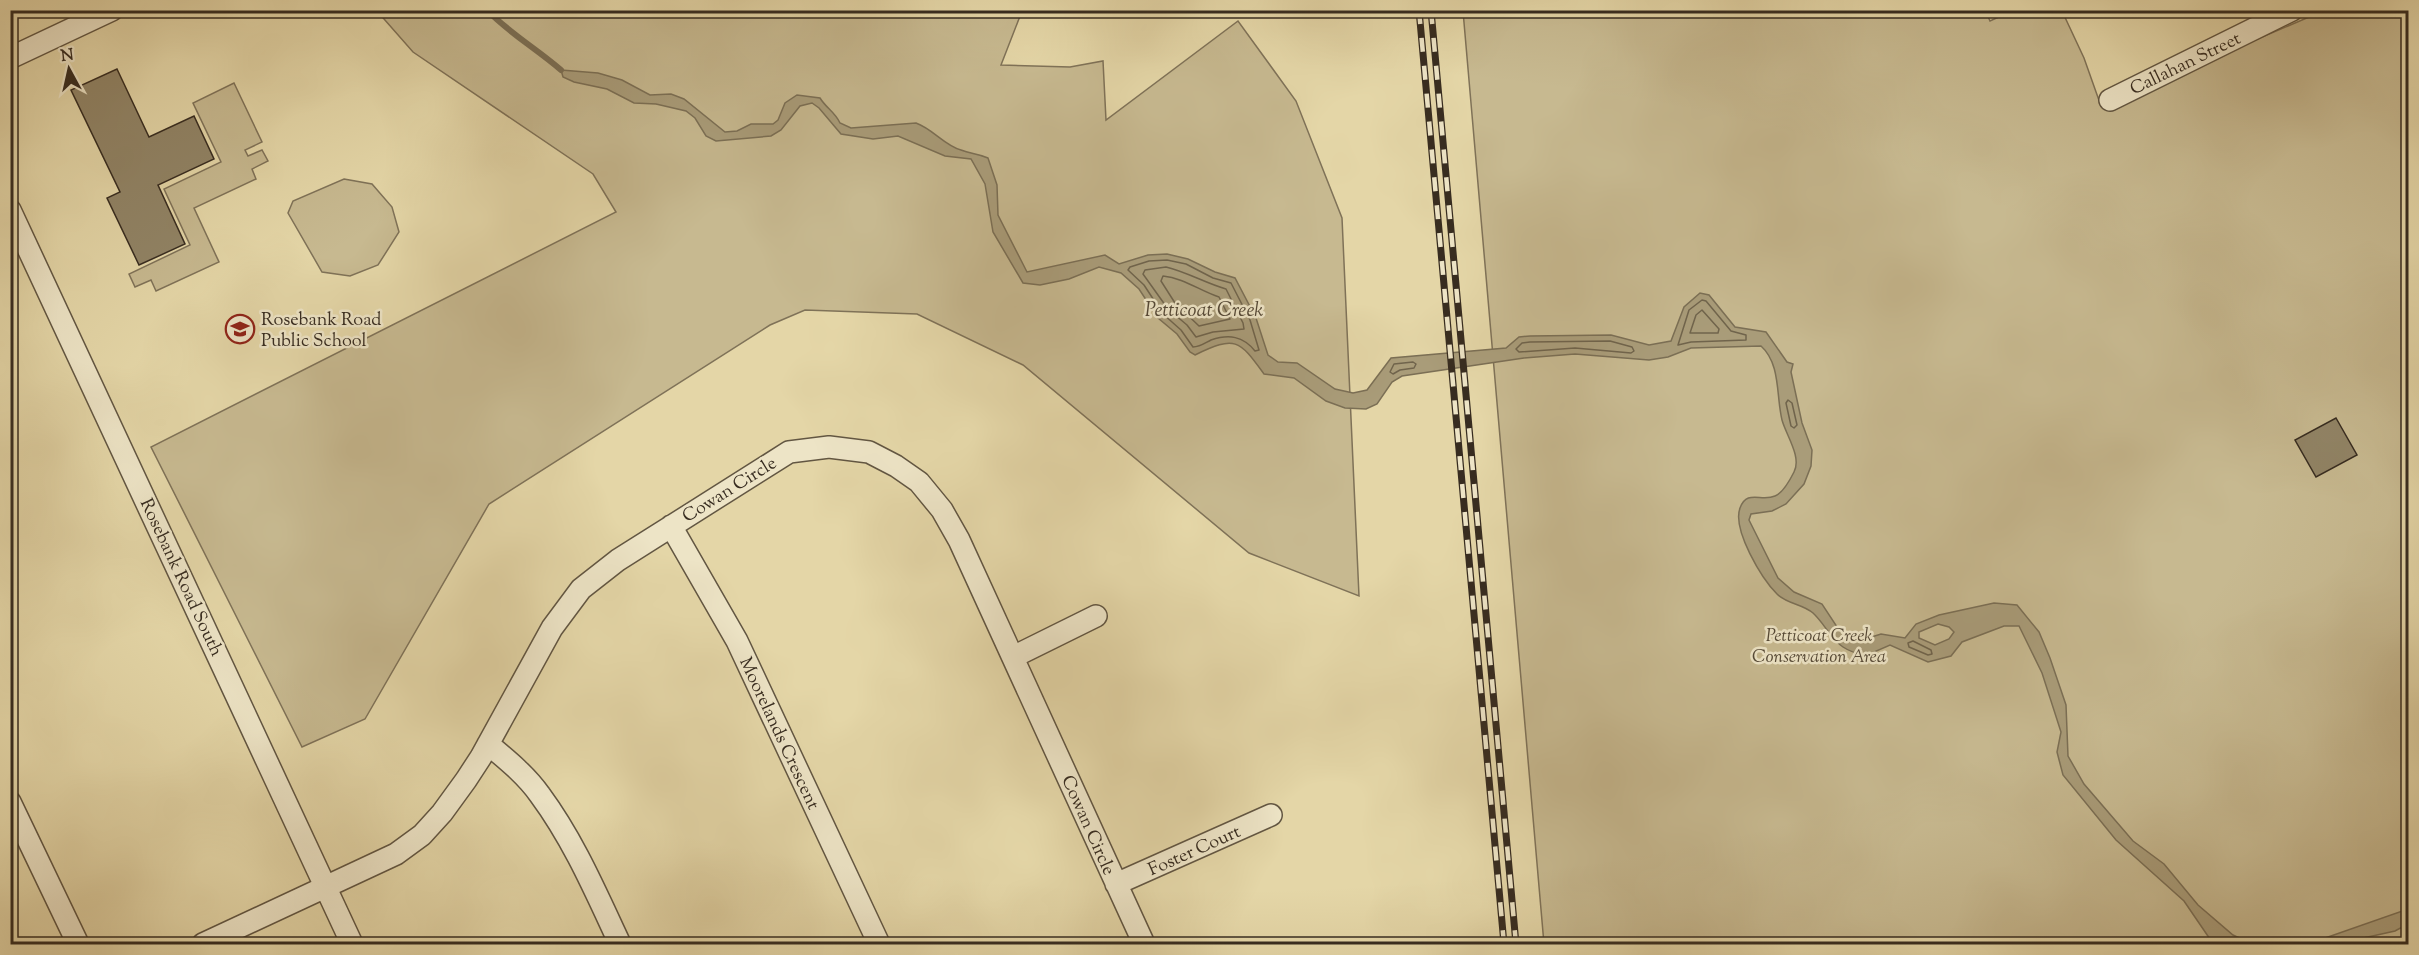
<svg xmlns="http://www.w3.org/2000/svg" width="2419" height="955" font-family="'Sorts Mill Goudy',serif">
<style>
.green{fill:#c7b990;stroke:#7f7258;stroke-width:1.5}
.water{fill:#a99c79;stroke:#7b6f55;stroke-width:1.5;fill-rule:evenodd}
.lines{fill:none;stroke-linecap:round;stroke-linejoin:round}
.shore{stroke:#70644c;stroke-width:1.5}
.stream{stroke:#7b6f55;stroke-width:6}
.building{fill:#918466;stroke:#372c20;stroke-width:1.5}
.minor-casing{stroke:#625642;stroke-width:24}
.minor{stroke:#ede4c6;stroke-width:21}
.rail-casing{stroke:#372c20;stroke-width:7}
.rail{stroke:#ede4c6;stroke-width:4.5;stroke-dasharray:14;stroke-linecap:butt}
.labels{text-anchor:middle;stroke-width:5;stroke-linejoin:round;paint-order:stroke}
.street-label{font-size:18px;fill:#372c20;stroke:#ede4c6}
.poi-label{font-size:18px;fill:#372c20;stroke:#ede4c6;text-anchor:start}
.park-label{font-size:18px;font-style:italic;fill:#544836;stroke:#ede4c6}
.water-label{font-size:20px;font-style:italic;fill:#544836;stroke:#ede4c6}
</style>
<rect width="100%" height="100%" fill="#e4d6a7"/>
<filter id="stains"><feTurbulence type="fractalNoise" baseFrequency=".00333" numOctaves="4"/><feColorMatrix values="0 0 0 0 .2 0 0 0 0 .09 0 0 0 0 .02 0 0 0 .5 -.17"/></filter>
<radialGradient id="worn" r=".72"><stop offset=".6" stop-color="#630" stop-opacity="0"/><stop offset="1" stop-color="#630" stop-opacity=".3"/></radialGradient>
<path class="green" d="M 1980,10 L 1987,14 L 1990,21 L 2012,11 L 2062,11 L 2084,58 L 2101,106 L 2323,11 L 2408,11 L 2408,944 L 1544,944 L 1463,11 Z
M 377,11 L 1022,11 L 1001,65 L 1070,67 L 1103,61 L 1106,120 L 1238,21 L 1296,101 L 1342,218 L 1359,596 L 1249,553 L 1023,365 L 917,314 L 805,310 L 770,325 L 489,504 L 365,719 L 302,747 L 151,447 L 616,212 L 593,174 L 413,52 Z
M 234,83 L 262,142 L 245,150 L 248,156 L 262,150 L 268,161 L 252,169 L 256,179 L 194,208 L 219,262 L 156,291 L 151,280 L 135,287 L 129,274 L 190,245 L 164,189 L 221,162 L 193,103 Z
M 344,179 L 372,184 L 392,207 L 399,232 L 378,265 L 350,276 L 322,272 L 288,213 L 293,201 Z"/>
<path class="water" d="M 561,70 L 598,73 L 622,80 L 650,95 L 671,94 L 684,99 L 725,132 L 737,131 L 751,124 L 773,124 L 778,120 L 785,103 L 797,95 L 820,98 C 826,108 835,112 840,123 L 851,128 L 916,123 C 933,129 945,146 961,150 C 971,154 977,153 988,158 L 997,185 L 998,215 L 1027,272 L 1105,255 L 1119,264 L 1148,255 L 1167,254 L 1188,259 L 1215,272 L 1235,278 L 1256,318 L 1268,355 L 1278,362 L 1297,363 L 1335,389 L 1353,393 L 1367,390 L 1391,358 L 1506,348 L 1519,337 L 1530,336 L 1611,335 L 1649,345 L 1671,341 L 1684,307 L 1700,293 L 1709,295 L 1735,327 L 1766,332 L 1787,362 L 1793,364 L 1791,372 L 1802,423 L 1812,450 L 1811,466 L 1804,484 L 1786,504 L 1772,511 L 1751,514 L 1749,520 L 1778,578 L 1794,592 L 1822,604 L 1839,630 L 1862,640 L 1881,634 L 1905,638 L 1916,624 L 1939,615 L 1994,603 L 2017,605 L 2039,632 L 2050,658 L 2066,705 L 2068,756 L 2084,784 L 2133,841 L 2164,864 L 2198,905 L 2233,935 L 2252,944 L 2218,944 L 2212,942 L 2184,901 L 2116,840 L 2063,775 L 2057,752 L 2061,732 L 2042,673 L 2019,626 L 2004,626 L 1962,642 L 1951,656 L 1928,662 L 1890,645 L 1865,656 C 1858,654 1849,651 1843,647 C 1831,639 1824,623 1813,613 C 1803,604 1787,604 1777,594 C 1762,579 1732,530 1740,508 C 1747,489 1761,502 1775,496 C 1783,493 1790,480 1794,472 C 1802,457 1786,435 1782,420 C 1776,396 1781,364 1761,346 L 1691,348 L 1668,357 L 1649,360 L 1575,354 L 1524,358 L 1402,376 L 1392,382 L 1377,404 L 1366,409 L 1345,408 L 1326,401 L 1294,378 L 1264,374 C 1239,340 1236,335 1195,355 L 1190,352 L 1177,334 L 1158,318 L 1139,289 L 1121,273 L 1099,267 L 1069,279 L 1040,285 L 1023,283 L 993,232 L 985,184 L 971,159 L 945,156 L 898,136 L 873,139 L 841,134 L 819,108 L 812,103 L 800,106 L 781,130 L 771,136 L 716,141 L 706,136 L 695,118 L 686,111 L 656,104 L 634,103 L 607,89 L 574,82 L 563,77 ZM 1938,624 L 1949,627 L 1954,632 L 1949,639 L 1935,645 L 1919,638 L 1919,632 Z
M 2408,909 L 2408,924 L 2395,931 L 2359,939 L 2344,944 L 2308,944 Z"/>
<g class="lines">
<path class="shore" d="M 1167,260 L 1186,264 L 1213,278 L 1231,283 L 1250,320 L 1259,350 L 1255,351 C 1243,336 1229,334 1211,340 C 1205,343 1200,347 1193,347 L 1181,330 L 1163,314 L 1144,285 L 1128,270 L 1130,267 L 1149,261 Z
M 1166,267 C 1187,272 1205,283 1226,289 L 1243,323 L 1244,329 L 1213,332 L 1196,337 L 1187,325 L 1168,309 L 1143,274 L 1145,270 Z
M 1163,276 C 1184,278 1200,291 1219,297 L 1230,319 L 1199,326 L 1175,303 L 1161,281 Z
M 1702,300 L 1706,301 L 1731,331 L 1746,335 L 1746,340 L 1691,342 L 1678,345 L 1689,310 Z
M 1702,310 L 1719,329 L 1718,333 L 1690,333 L 1696,315 Z
M 1610,341 L 1632,347 L 1634,351 L 1631,353 L 1575,348 L 1519,352 L 1516,349 L 1522,343 L 1530,342 Z
M 1413,362 L 1416,364 L 1414,368 L 1400,370 L 1393,374 L 1390,372 L 1394,364 Z
M 1788,400 L 1792,403 L 1797,425 L 1794,428 L 1791,426 L 1786,403 Z
M 1913,641 L 1931,650 L 1932,654 L 1928,655 L 1909,647 L 1908,643 Z"/>
<path class="stream" d="M 487,10 C 509,33 537,49 561,70"/>
</g>
<path class="building" d="M 117,69 L 149,137 L 194,116 L 214,159 L 158,185 L 185,244 L 139,265 L 107,198 L 120,192 L 71,90 Z
M 2336,418 L 2357,455 L 2316,477 L 2295,440 Z"/>
<g class="lines">
<g class="minor-casing">
<path id="minor" d="M 10,58 L 112,10
M 2110,100 L 2292,10
M 10,210 L 352,944
M 671,526 L 737,641 L 879,944
M 1013,657 L 1096,616
M 488,744 C 506,759 526,775 540,795 C 574,841 596,893 620,944
M 10,802 L 78,944
M 1116,884 L 1271,815
M 203,944 L 396,854 L 422,835 L 442,813 L 466,780 L 481,757 L 552,628 L 581,589 L 618,560 L 789,452 L 829,447 L 869,452 L 896,466 L 919,482 L 942,510 L 959,540 L 1144,944"/>
</g>
<use href="#minor" class="minor"/>
<g class="rail-casing">
<path id="rail" d="M 1419,10 L 1504,944
M 1431,10 L 1516,944"/>
</g>
<use href="#rail" class="rail"/>
</g>
<defs>
<g id="school-ring" transform="scale(1.5)"><circle r="9.5" fill="#ede4c6" stroke="#8f2418" stroke-width="1.5"/><path d="M0-5L7-2L0 1L-7-2ZM-4 1L0 2.5L4 1V4Q0 6-4 4Z" fill="#8f2418"/></g>
</defs>
<g fill-rule="evenodd">
<use href="#school-ring" x="240" y="329"/>
</g>
<g class="labels">
<g class="street-label">
<text transform="translate(2185 63) rotate(-26)" y="6">Callahan Street</text>
<text transform="translate(729 489) rotate(-32)" y="6">Cowan Circle</text>
<text transform="translate(182 577) rotate(65)" y="6">Rosebank Road South</text>
<text transform="translate(780 733) rotate(65)" y="6">Moorelands Crescent</text>
<text transform="translate(1089 825) rotate(66)" y="6">Cowan Circle</text>
<text transform="translate(1194 850) rotate(-24)" y="6">Foster Court</text>
</g>
<g class="poi-label">
<text x="261" y="325">Rosebank Road<tspan x="261" dy="21">Public School</tspan></text>
</g>
<g class="park-label">
<text x="1819" y="641">Petticoat Creek<tspan x="1819" dy="21">Conservation Area</tspan></text>
</g>
<g class="water-label">
<text x="1204" y="316">Petticoat Creek</text>
</g>
</g>
<rect width="2419" height="955" fill="none" stroke="#e4d6a7" stroke-width="36"/>
<rect x="12" y="12" width="2395" height="931" fill="none" stroke="#372c20" stroke-width="3"/>
<rect x="18" y="18" width="2383" height="919" fill="none" stroke="#372c20" stroke-width="1.5"/>
<g transform="translate(69 69) rotate(352)" stroke="#ede4c6" stroke-width="4.5" paint-order="stroke">
<path d="M0-4.5L10 22L0 15L-10 22Z" fill="#372c20"/>
<text y="-9" font-size="16" font-weight="bold" text-anchor="middle" fill="#372c20">N</text>
</g>
<rect width="100%" height="100%" filter="url(#stains)"/>
<rect width="100%" height="100%" fill="url(#worn)"/>
</svg>
